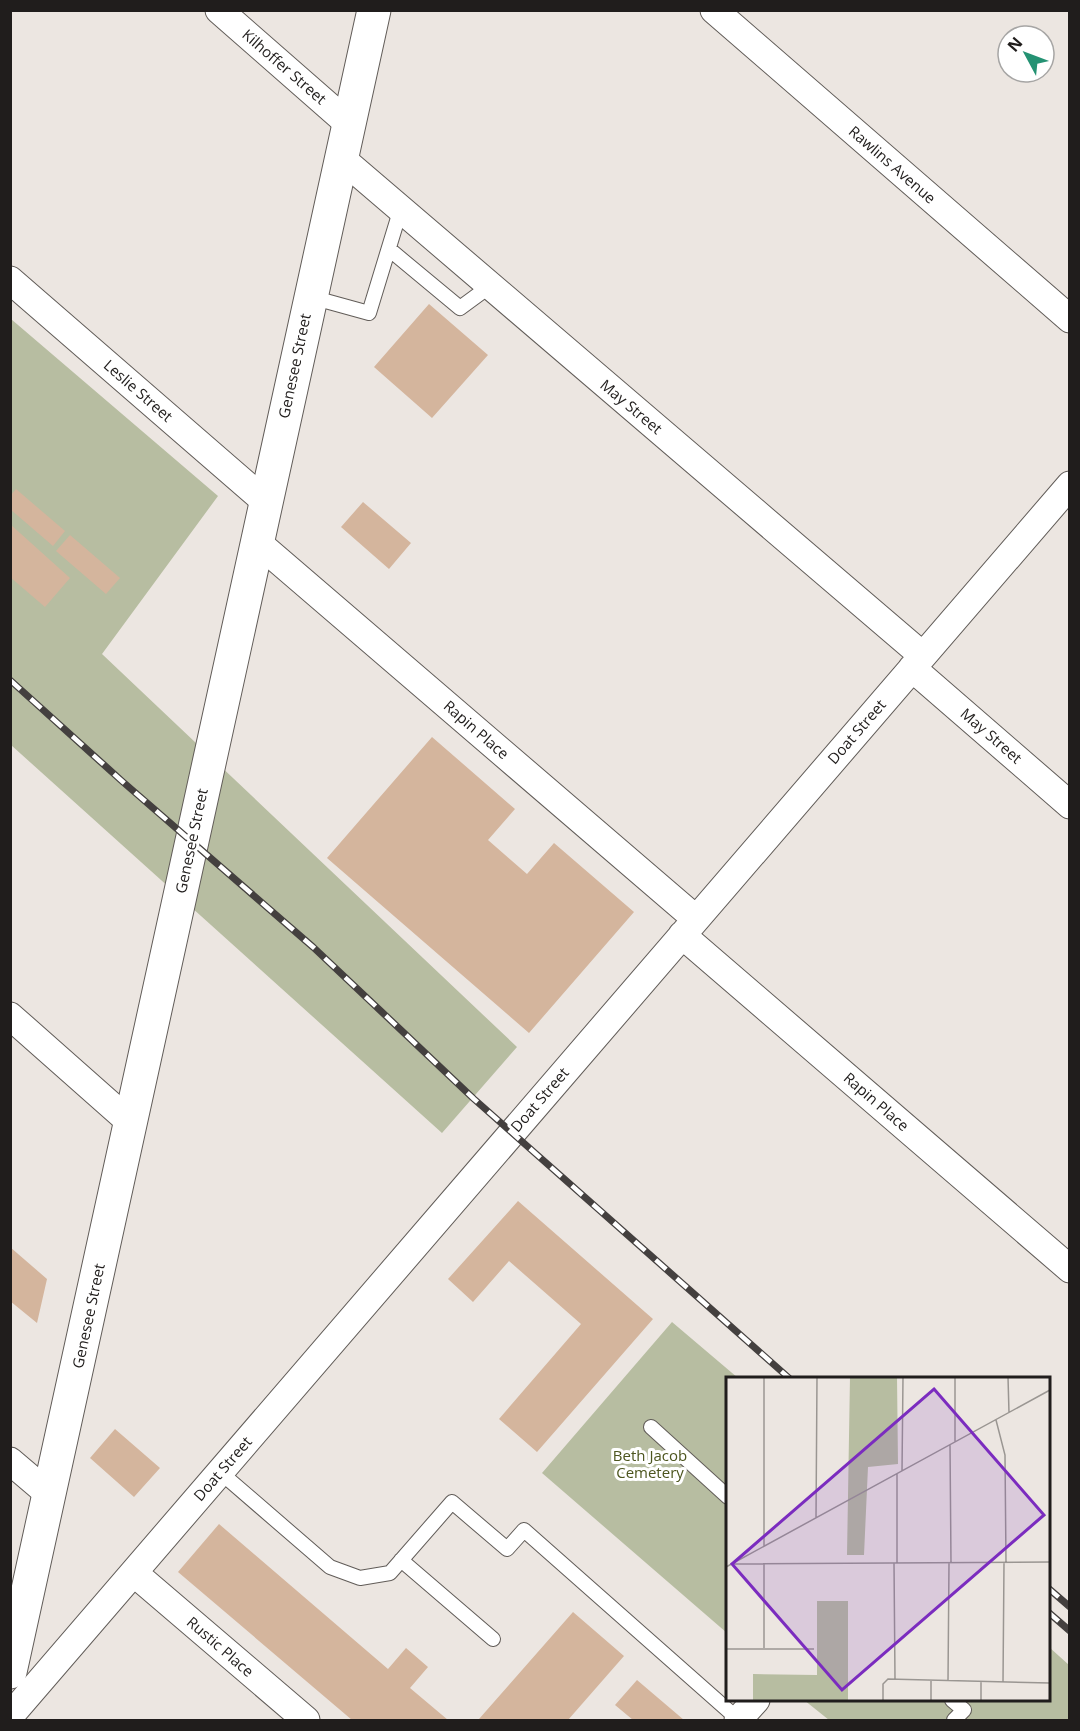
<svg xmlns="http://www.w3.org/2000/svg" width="1080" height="1731" font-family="'Open Sans',sans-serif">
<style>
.green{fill:#b7bda1}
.building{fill:#d4b59d}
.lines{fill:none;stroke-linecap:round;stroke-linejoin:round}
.service-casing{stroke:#615c58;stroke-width:16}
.minor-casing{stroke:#615c58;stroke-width:29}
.secondary-casing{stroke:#615c58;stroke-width:35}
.service{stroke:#fff;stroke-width:14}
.minor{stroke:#fff;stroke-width:27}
.secondary{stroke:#fff;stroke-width:33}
.rail-casing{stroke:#44403f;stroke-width:7}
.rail{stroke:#fff;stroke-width:4.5;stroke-dasharray:14;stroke-linecap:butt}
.labels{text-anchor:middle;stroke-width:6;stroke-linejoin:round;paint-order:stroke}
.street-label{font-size:15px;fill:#201d1c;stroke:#fff}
.park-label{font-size:15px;fill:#4c551e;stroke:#fff}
.inset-road{fill:none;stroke:#9a9692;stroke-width:1.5}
.view{fill:#7b2cbf;fill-opacity:0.15;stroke:#7b2cbf;stroke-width:3}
.inset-edge{fill:none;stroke:#201d1c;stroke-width:3}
</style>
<rect width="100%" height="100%" fill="#ece6e1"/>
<path class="green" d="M 11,319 L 218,496 L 102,654 L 517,1047 L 442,1133 L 11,745 Z
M 672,1322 L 738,1378 L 728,1378 L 727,1633 L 542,1473 Z
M 1049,1647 L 1069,1665 L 1069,1720 L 829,1720 L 804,1700 L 1048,1700 Z"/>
<path class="building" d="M 429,304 L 488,355 L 432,418 L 374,367 Z
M 16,489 L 65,531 L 53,546 L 10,509 L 10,496 Z
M 363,502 L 411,543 L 389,569 L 341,527 Z
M 10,524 L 70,578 L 45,607 L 10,577 Z
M 70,535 L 120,578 L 106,594 L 56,551 Z
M 432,737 L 515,809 L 488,840 L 527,874 L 554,843 L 634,912 L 529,1033 L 327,858 Z
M 518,1201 L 653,1319 L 537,1452 L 499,1419 L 581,1324 L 509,1261 L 473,1302 L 448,1279 Z
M 10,1247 L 47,1279 L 37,1323 L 10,1301 Z
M 115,1429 L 160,1468 L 134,1497 L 90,1458 Z
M 219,1524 L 388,1669 L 406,1648 L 428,1667 L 410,1688 L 448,1720 L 352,1720 L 178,1572 Z
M 573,1612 L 624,1656 L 568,1720 L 481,1720 L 479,1719 Z
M 637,1680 L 684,1720 L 633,1720 L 615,1705 Z"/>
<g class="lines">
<g class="service-casing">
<path id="service" d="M 389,249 L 460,308 L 490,286
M 311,297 L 369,313 L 401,208
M 651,1427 L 728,1497
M 220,1472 L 330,1567 L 360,1578 L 390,1573 L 452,1502 L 507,1549 L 524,1530 L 739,1720
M 401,1560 L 493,1639
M 952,1700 L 964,1710 L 954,1720"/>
</g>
<g class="minor-casing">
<path id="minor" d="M 219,10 L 349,124
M 714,10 L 1070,319
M 341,158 L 922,655
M 10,280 L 266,502
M 257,542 L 696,919
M 912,668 L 1070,805
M 682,935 L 1070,1269
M 10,1016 L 131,1123
M 10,1461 L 50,1495
M 134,1573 L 306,1720
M 10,1716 L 1070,485
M 738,1720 L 756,1700"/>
</g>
<g class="secondary-casing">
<path id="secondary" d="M 10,1672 L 374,10"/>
</g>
<use href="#service" class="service"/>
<use href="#minor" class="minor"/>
<use href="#secondary" class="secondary"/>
<g class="rail-casing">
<path id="rail" d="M 10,680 L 123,782 L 313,947 L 474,1099 L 789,1378
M 1048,1588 L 1070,1607
M 1048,1612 L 1070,1631"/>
</g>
<use href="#rail" class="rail"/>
</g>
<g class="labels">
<g class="street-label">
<text transform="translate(284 67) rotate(41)" y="5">Kilhoffer Street</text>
<text transform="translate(892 165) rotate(41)" y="5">Rawlins Avenue</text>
<text transform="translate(295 366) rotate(-78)" y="5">Genesee Street</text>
<text transform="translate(138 391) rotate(41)" y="5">Leslie Street</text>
<text transform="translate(631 407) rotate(40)" y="5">May Street</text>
<text transform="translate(476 730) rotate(41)" y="5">Rapin Place</text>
<text transform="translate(857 732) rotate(-49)" y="5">Doat Street</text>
<text transform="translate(991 736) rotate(41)" y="5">May Street</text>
<text transform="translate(192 841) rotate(-78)" y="5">Genesee Street</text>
<text transform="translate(540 1100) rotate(-49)" y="5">Doat Street</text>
<text transform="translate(876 1102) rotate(41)" y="5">Rapin Place</text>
<text transform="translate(89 1316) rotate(-78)" y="5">Genesee Street</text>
<text transform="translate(223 1469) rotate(-49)" y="5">Doat Street</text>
<text transform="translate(220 1647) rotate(41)" y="5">Rustic Place</text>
</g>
<g class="park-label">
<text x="650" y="1461">Beth Jacob<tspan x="650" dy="17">Cemetery</tspan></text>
</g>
</g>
<g transform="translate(726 1377)">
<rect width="324" height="324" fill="#ece6e1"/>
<path d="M 124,0 L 171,0 L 172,87 L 142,90 L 138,178 L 121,178 ZM 91,224 L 122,224 L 122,324 L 27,324 L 27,297 L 91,298 Z" fill="#b7bda1"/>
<path class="inset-road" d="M 38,0 L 38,169M 282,0 L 283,36M 270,43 L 279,78 L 280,186M 229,65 L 229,0M 224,67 L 225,186M 176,94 L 177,0M 171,97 L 171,186M 90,141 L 91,0M 168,186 L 169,302M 8,187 L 324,185M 38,187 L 38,271M 0,190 L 324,13M 0,272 L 88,272M 222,304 L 223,186M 255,304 L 255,324M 277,305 L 278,186M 157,324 L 157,307 L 162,302 L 324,306M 205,324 L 205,303"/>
<path class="view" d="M 208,12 L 318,138 L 116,313 L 6,187 Z"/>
<rect width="324" height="324" class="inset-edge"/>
</g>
<rect width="1080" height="1731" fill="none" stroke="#201d1c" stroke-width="24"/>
<g transform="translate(1026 54) rotate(311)"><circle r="28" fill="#ffffff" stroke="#a6a5a4" stroke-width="1.5"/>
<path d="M0-4.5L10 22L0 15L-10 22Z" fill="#249273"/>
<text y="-9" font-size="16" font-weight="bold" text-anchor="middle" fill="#201d1c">N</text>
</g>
</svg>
